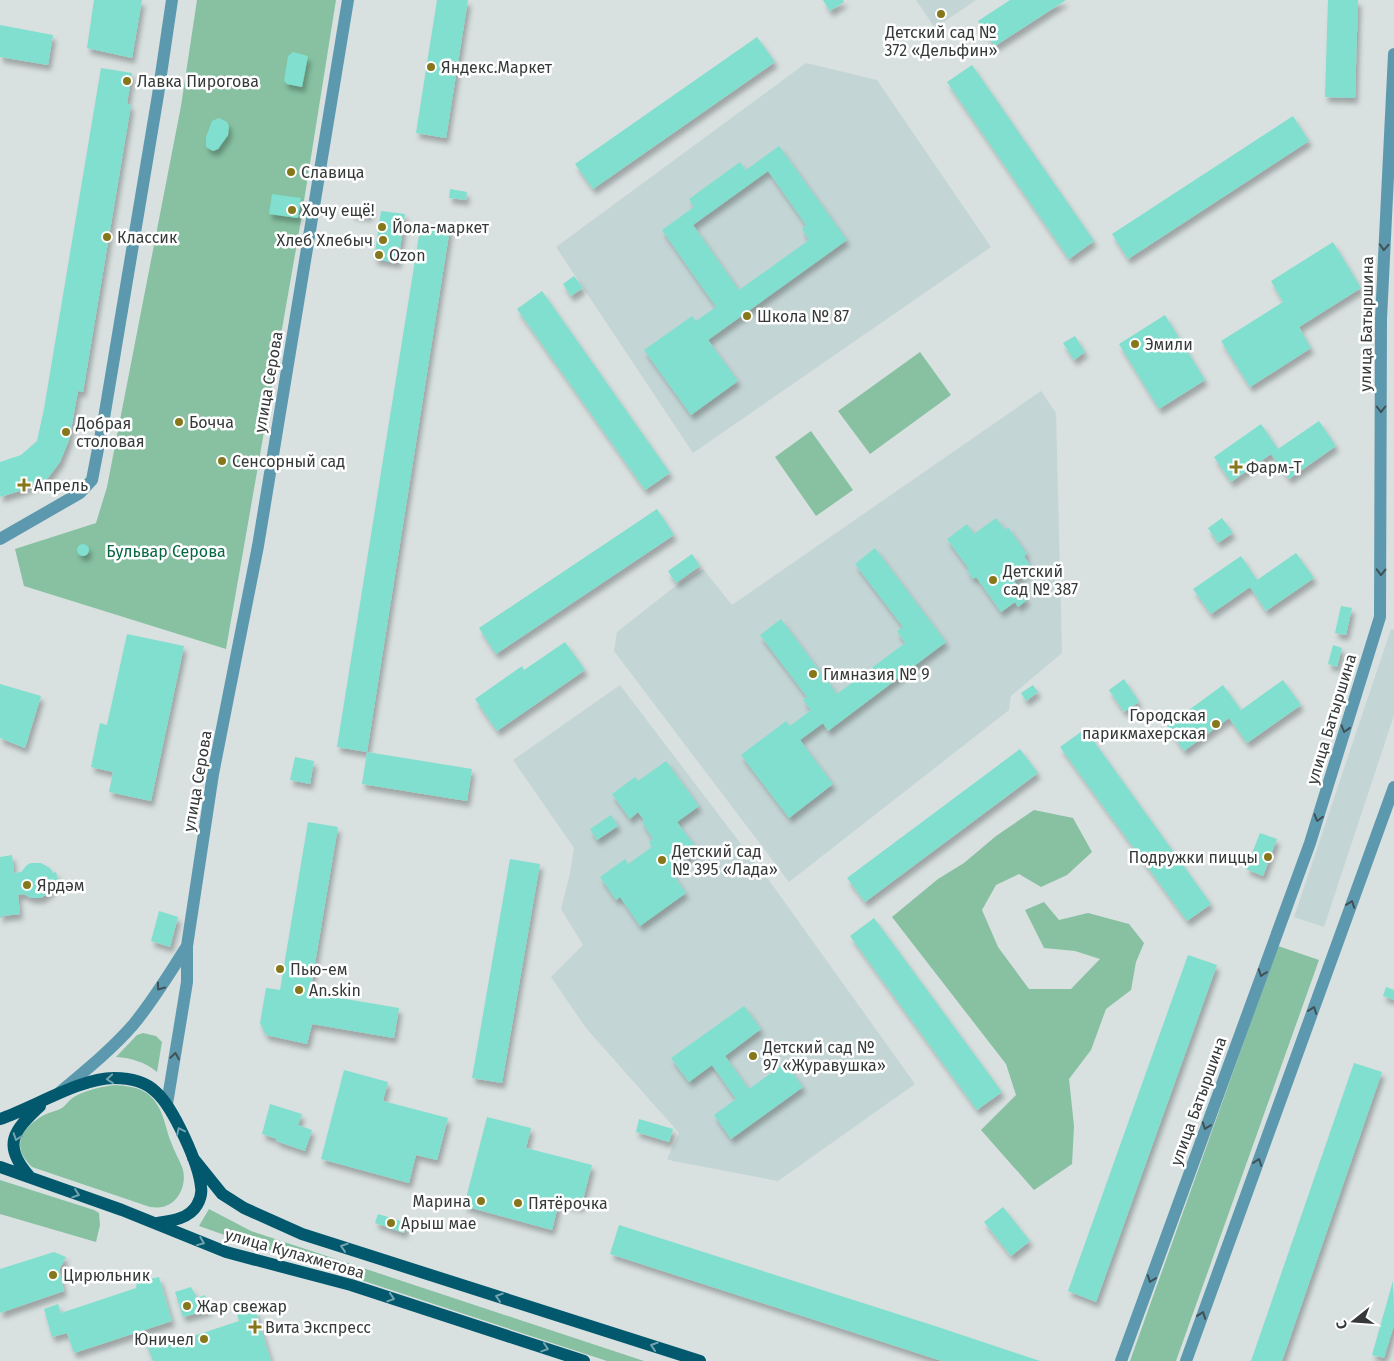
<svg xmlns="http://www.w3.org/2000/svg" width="1394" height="1361" font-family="'Fira Sans',sans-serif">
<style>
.built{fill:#c4d5d5}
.green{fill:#87c1a2}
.building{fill:#80dfce;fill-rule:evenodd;filter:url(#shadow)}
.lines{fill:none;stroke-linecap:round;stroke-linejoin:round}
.minor{stroke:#5d99ae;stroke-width:12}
.major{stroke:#02596e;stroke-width:12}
.oneway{stroke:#405156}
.oneway2{stroke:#74a4af}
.poi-dot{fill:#87771b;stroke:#fff;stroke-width:2}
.labels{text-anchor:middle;stroke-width:5;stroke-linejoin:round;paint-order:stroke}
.poi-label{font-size:16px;fill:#363939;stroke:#fff;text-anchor:start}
.street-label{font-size:16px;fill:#363939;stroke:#fff}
.park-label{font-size:16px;fill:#076642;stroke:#fff}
</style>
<defs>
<filter id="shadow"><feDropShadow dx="3" dy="5.5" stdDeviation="2.5" flood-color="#0004"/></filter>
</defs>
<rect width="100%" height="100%" fill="#d8e0e0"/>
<path class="built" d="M 916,0 L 976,0 L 935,28 Z
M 806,63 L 877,80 L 991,247 L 693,453 L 556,247 Z
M 1041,391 L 1056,413 L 1062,653 L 1011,696 L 1009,710 L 789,882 L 614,651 L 617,632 L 673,588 L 703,569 L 732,605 Z
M 1391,629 L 1394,630 L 1394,715 L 1324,927 L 1294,917 Z
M 620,685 L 776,890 L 915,1084 L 778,1181 L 673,1161 L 667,1159 L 679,1133 L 586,1028 L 551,977 L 583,945 L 561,909 L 570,873 L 574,848 L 513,760 Z"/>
<path class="green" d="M 197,0 L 336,0 L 300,226 L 226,649 L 24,586 L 15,549 L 96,523 L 107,487 L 181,106 Z
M 920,352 L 951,395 L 870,454 L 838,411 Z
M 811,431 L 853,490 L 816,516 L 775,457 Z
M 1034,810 L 1073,818 L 1092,852 L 1067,875 L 1041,887 L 1019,874 L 996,885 L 982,910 L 998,947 L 1029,989 L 1071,989 L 1100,959 L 1075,951 L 1044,948 L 1025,910 L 1044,902 L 1059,920 L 1088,913 L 1129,924 L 1144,943 L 1136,962 L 1131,990 L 1106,1009 L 1091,1050 L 1069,1079 L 1074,1126 L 1072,1164 L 1034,1190 L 981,1130 L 1016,1095 L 1006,1064 L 892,917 L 938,879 L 964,863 L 996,836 Z
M 1278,946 L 1319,960 L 1176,1361 L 1130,1361 Z
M 143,1033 L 156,1036 L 162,1042 L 157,1072 C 145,1062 131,1058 116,1057 L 137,1035 Z
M 115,1085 C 126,1086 139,1087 148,1094 C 164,1108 164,1124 171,1142 C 174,1151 179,1159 182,1167 C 188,1183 179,1204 162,1207 C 158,1208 154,1207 150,1207 L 32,1167 C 10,1146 21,1128 44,1115 C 50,1112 57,1111 62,1108 C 66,1105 69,1100 74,1097 C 86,1090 100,1087 115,1085 Z
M 0,1180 L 94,1210 L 99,1213 L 100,1225 L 96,1242 L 0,1214 Z
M 209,1209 L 251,1231 L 644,1361 L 607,1361 L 236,1239 L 199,1226 Z"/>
<path class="building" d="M 94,0 L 142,0 L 132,58 L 87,48 Z
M 437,0 L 468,0 L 446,138 L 416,133 Z
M 823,0 L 843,0 L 844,2 L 830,11 Z
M 1010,0 L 1066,0 L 995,46 L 978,21 Z
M 1328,0 L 1358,0 L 1355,98 L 1325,97 Z
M 0,25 L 53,35 L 48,65 L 0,57 Z
M 757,37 L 775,62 L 593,189 L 575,164 Z
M 293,52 L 308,56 L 302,87 L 287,84 L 284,81 L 288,56 Z
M 972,65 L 1094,241 L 1069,259 L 947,82 Z
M 101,68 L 132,73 L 127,104 L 131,105 L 83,392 L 78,391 L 69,440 L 60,462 L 48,478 L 23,490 L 0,497 L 0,462 L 21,455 L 37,441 L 44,409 Z
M 1293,116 L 1309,141 L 1128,259 L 1112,234 Z
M 219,118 L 227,122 L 229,126 L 228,135 L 218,149 L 213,151 L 206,147 L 206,137 L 212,121 Z
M 779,146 L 847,240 L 708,340 L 738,381 L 691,415 L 644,350 L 692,316 L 696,321 L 716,307 L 662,230 L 694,207 L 689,199 L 740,162 L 746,170 ZM 768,171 L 806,225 L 802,229 L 809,240 L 739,290 L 693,225 Z
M 450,189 L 467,192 L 466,200 L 449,198 Z
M 272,194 L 301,198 L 298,218 L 269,214 Z
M 354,205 L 371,207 L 369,216 L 352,214 Z
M 381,211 L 405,214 L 398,263 L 374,259 Z
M 421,223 L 450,228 L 367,752 L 337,747 Z
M 1333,242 L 1361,288 L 1299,327 L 1311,348 L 1250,387 L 1221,341 L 1283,302 L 1271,281 Z
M 574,276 L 583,288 L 571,296 L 563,284 Z
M 542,291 L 670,473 L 645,490 L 517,309 Z
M 1165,315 L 1205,380 L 1159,409 L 1119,344 Z
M 1075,336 L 1085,352 L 1074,360 L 1063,343 Z
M 1319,421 L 1336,446 L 1289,479 L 1271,454 L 1231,482 L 1214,457 L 1261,424 L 1278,449 Z
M 657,509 L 674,535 L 496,654 L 479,628 Z
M 996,518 L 1005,530 L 1008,527 L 1027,554 L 1024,556 L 1032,568 L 1014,581 L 1027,600 L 1018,607 L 1015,602 L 1001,612 L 976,577 L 973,579 L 967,570 L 969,569 L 947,539 L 967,524 L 974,534 Z
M 1222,518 L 1233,533 L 1218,543 L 1208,528 Z
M77 550a6 6 0 1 1 12 0a6 6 0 1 1-12 0Z
M 875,548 L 946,642 L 828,731 L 823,723 L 800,740 L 833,784 L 789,818 L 741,755 L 786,721 L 790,726 L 811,710 L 803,700 L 807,697 L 760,635 L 781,619 L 837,694 L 905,643 L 897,631 L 903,627 L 855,564 Z
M 1296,553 L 1314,578 L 1266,611 L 1250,587 L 1211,614 L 1193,589 L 1241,556 L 1257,580 Z
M 692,554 L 700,566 L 676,583 L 668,571 Z
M 1341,606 L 1352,608 L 1346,635 L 1335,633 Z
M 127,634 L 184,646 L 151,801 L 109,792 L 113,772 L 91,767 L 100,723 L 107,725 Z
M 565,642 L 585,670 L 497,731 L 475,699 L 522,666 L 524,670 Z
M 1333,645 L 1342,648 L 1337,667 L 1328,664 Z
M 1124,679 L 1139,702 L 1124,712 L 1109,690 Z
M 1283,680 L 1301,705 L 1247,743 L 1229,718 L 1184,751 L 1167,726 L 1223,685 L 1241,710 Z
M 0,684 L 41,696 L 25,748 L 0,738 Z
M 1033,685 L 1038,692 L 1026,701 L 1021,693 Z
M 1085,729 L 1211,904 L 1187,921 L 1060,747 Z
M 1020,749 L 1038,773 L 865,902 L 847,878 Z
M 367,752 L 472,769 L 467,801 L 362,784 Z
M 295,757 L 314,761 L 310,784 L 290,780 Z
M 666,761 L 699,806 L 677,822 L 698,850 L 670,870 L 686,893 L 640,926 L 620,897 L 616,900 L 600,877 L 625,859 L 628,864 L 652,847 L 649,842 L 653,839 L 642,822 L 644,820 L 638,812 L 630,819 L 612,794 L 635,777 L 638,781 Z
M 611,815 L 618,826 L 597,840 L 590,829 Z
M 308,822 L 338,827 L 310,993 L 399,1008 L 394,1038 L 312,1024 L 307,1044 L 266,1035 L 260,1023 L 266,988 L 280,990 Z
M 1260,833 L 1277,839 L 1263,876 L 1246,869 Z
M 12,855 L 14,873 L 21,872 L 27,865 L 31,863 L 41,863 L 50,868 L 53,873 L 56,872 L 58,882 L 55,882 L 50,892 L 41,898 L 31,898 L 24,894 L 18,895 L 20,914 L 2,916 L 2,918 L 0,918 L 0,857 Z
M 510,859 L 540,864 L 502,1083 L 472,1078 Z
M 159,911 L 178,917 L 170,947 L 151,941 Z
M 874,918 L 1002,1092 L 977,1110 L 850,936 Z
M 1188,955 L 1217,965 L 1096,1302 L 1068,1291 Z
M 1386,987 L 1394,990 L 1394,1000 L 1383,996 Z
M 744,1006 L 761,1029 L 725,1056 L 749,1089 L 785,1063 L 803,1087 L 731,1139 L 714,1115 L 736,1099 L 712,1065 L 689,1082 L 671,1058 Z
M 1354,1063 L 1382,1072 L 1363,1127 L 1282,1361 L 1251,1361 Z
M 344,1070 L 388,1082 L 383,1101 L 448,1118 L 437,1160 L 416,1155 L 409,1183 L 321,1159 Z
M 270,1104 L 302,1114 L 298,1125 L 312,1130 L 305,1151 L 276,1141 L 277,1139 L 262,1134 Z
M 487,1117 L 531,1128 L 526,1148 L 592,1165 L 581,1207 L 559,1202 L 552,1230 L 464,1206 Z
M 639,1119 L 673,1129 L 669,1142 L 636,1132 Z
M 1003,1207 L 1030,1241 L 1011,1256 L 984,1222 Z
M 378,1214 L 407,1223 L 404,1233 L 375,1223 Z
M 619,1225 L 938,1327 L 1040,1361 L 942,1361 L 610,1254 Z
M 54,1252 L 66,1257 L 59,1270 L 64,1291 L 0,1313 L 0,1269 Z
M 159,1277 L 172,1321 L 74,1353 L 67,1333 L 52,1337 L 44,1309 L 58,1304 L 61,1313 L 136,1288 L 137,1282 Z
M 1393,1281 L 1394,1325 L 1384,1358 L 1372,1355 Z
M 191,1287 L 197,1298 L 205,1295 L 209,1310 L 183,1317 L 175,1292 Z
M 255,1309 L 271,1361 L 153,1361 L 145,1340 L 159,1335 L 163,1346 L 239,1321 L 237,1314 Z"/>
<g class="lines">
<path class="minor" d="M 0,539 L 80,493 L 92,480 L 104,418 L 158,95 L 172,0
M 60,1092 C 85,1071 111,1050 133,1025 C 153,1001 170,973 187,946
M 167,1104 L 187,982 L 187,946 L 213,774 L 258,546 L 348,0
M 1121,1361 L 1310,843 L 1380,617 L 1381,319 L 1394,54
M 1186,1361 L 1394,787"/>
<path class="major" d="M 0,1119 C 33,1108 80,1078 114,1078 C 129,1078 145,1081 156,1092 C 173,1107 199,1164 201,1187 C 202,1193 200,1200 197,1205 C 189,1219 171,1221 157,1223
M 193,1158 L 222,1194 L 244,1208 L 302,1234 L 700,1361
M 0,1167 L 122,1210 L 226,1252 L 351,1285 L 584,1361
M 29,1176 C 2,1145 13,1131 40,1106"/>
</g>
<defs><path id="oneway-chevron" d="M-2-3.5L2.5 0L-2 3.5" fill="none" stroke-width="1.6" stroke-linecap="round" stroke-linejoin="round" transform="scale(1.25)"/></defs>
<g class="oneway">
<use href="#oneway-chevron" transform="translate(1384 247) rotate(93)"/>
<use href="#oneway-chevron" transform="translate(1381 409) rotate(90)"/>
<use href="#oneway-chevron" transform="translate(1381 572) rotate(91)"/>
<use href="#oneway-chevron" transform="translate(1345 729) rotate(107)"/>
<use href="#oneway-chevron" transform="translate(1318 818) rotate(107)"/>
<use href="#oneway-chevron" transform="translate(1351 904) rotate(-70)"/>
<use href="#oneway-chevron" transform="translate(1262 973) rotate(110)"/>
<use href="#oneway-chevron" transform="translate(160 987) rotate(126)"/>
<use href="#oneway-chevron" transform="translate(1313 1010) rotate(-70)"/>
<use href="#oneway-chevron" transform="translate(175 1056) rotate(-81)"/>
<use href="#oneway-chevron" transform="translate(1206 1126) rotate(110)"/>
<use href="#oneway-chevron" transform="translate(1258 1162) rotate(-70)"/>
<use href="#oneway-chevron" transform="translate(1151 1279) rotate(110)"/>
<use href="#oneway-chevron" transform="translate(1202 1315) rotate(-70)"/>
</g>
<g class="oneway2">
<use href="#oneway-chevron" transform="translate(110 1079) rotate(175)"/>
<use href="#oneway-chevron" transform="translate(180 1131) rotate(-115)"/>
<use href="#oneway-chevron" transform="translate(17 1137) rotate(109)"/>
<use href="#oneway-chevron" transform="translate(76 1194) rotate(19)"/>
<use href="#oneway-chevron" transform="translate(201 1242) rotate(22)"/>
<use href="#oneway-chevron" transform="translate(344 1247) rotate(-162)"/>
<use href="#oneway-chevron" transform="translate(499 1297) rotate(-162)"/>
<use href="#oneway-chevron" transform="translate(391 1298) rotate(18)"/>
<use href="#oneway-chevron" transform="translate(654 1346) rotate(-162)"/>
<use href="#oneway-chevron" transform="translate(545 1348) rotate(18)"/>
</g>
<g class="poi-dot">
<circle cx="941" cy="14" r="5"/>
<circle cx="431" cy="67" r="5"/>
<circle cx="127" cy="81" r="5"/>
<circle cx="291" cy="172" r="5"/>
<circle cx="292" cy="210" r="5"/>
<circle cx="382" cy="227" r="5"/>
<circle cx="107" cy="237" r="5"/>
<circle cx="383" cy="240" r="5"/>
<circle cx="379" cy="255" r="5"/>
<circle cx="747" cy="316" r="5"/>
<circle cx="1135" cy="344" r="5"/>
<circle cx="179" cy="422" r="5"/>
<circle cx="66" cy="432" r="5"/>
<circle cx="222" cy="461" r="5"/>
<path d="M1233.5 459.5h5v5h5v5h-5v5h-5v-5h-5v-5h5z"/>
<path d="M21.5 477.5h5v5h5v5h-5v5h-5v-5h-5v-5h5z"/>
<circle cx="993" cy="580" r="5"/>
<circle cx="813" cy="674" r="5"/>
<circle cx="1216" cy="724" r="5"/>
<circle cx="1268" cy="857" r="5"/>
<circle cx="662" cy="860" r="5"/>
<circle cx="27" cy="885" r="5"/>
<circle cx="280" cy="969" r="5"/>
<circle cx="299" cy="990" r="5"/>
<circle cx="753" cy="1056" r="5"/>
<circle cx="481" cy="1201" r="5"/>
<circle cx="518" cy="1203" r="5"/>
<circle cx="391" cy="1223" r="5"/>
<circle cx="53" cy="1275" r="5"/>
<circle cx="187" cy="1306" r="5"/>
<path d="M252.5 1319.5h5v5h5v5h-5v5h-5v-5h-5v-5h5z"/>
<circle cx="204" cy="1339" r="5"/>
</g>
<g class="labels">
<g class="poi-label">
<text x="941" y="38" text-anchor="middle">Детский сад №<tspan x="941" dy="18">372 «Дельфин»</tspan></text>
<text x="441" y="73">Яндекс.Маркет</text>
<text x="137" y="87">Лавка Пирогова</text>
<text x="301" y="178">Славица</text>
<text x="302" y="216">Хочу ещё!</text>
<text x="392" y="233">Йола-маркет</text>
<text x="117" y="243">Классик</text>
<text x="373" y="246" text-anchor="end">Хлеб Хлебыч</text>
<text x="389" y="261">Ozon</text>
<text x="757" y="322">Школа № 87</text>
<text x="1145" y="350">Эмили</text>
<text x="189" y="428">Бочча</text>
<text x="76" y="429">Добрая<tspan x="76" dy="18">столовая</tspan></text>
<text x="232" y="467">Сенсорный сад</text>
<text x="1246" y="473">Фарм-Т</text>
<text x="34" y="491">Апрель</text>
<text x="1003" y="577">Детский<tspan x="1003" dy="18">сад № 387</tspan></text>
<text x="823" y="680">Гимназия № 9</text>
<text x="1206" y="721" text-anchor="end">Городская<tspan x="1206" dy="18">парикмахерская</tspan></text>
<text x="672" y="857">Детский сад<tspan x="672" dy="18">№ 395 «Лада»</tspan></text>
<text x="1258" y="863" text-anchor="end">Подружки пиццы</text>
<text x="37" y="891">Ярдәм</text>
<text x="290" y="975">Пью-ем</text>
<text x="309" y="996">An.skin</text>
<text x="763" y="1053">Детский сад №<tspan x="763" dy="18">97 «Журавушка»</tspan></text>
<text x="471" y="1207" text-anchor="end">Марина</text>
<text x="528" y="1209">Пятёрочка</text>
<text x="401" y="1229">Арыш мае</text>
<text x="63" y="1281">Цирюльник</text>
<text x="197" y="1312">Жар свежар</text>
<text x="265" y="1333">Вита Экспресс</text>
<text x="194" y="1345" text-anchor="end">Юничел</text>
</g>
<g class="street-label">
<text transform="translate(1366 324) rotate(-89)" y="6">улица Батыршина</text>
<text transform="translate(268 382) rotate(-80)" y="6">улица Серова</text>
<text transform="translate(1331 719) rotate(-73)" y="6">улица Батыршина</text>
<text transform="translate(197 781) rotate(-80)" y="6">улица Серова</text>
<text transform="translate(1198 1101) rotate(-70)" y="6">улица Батыршина</text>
<text transform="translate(295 1253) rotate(16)" y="6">улица Кулахметова</text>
</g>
<g class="park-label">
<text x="166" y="557">Бульвар Серова</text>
</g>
</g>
<g transform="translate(1354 1321) rotate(253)" stroke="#ffffff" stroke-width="4" paint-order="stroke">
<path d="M0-4L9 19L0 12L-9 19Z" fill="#363939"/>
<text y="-8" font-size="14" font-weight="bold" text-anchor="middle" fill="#363939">С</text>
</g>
</svg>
